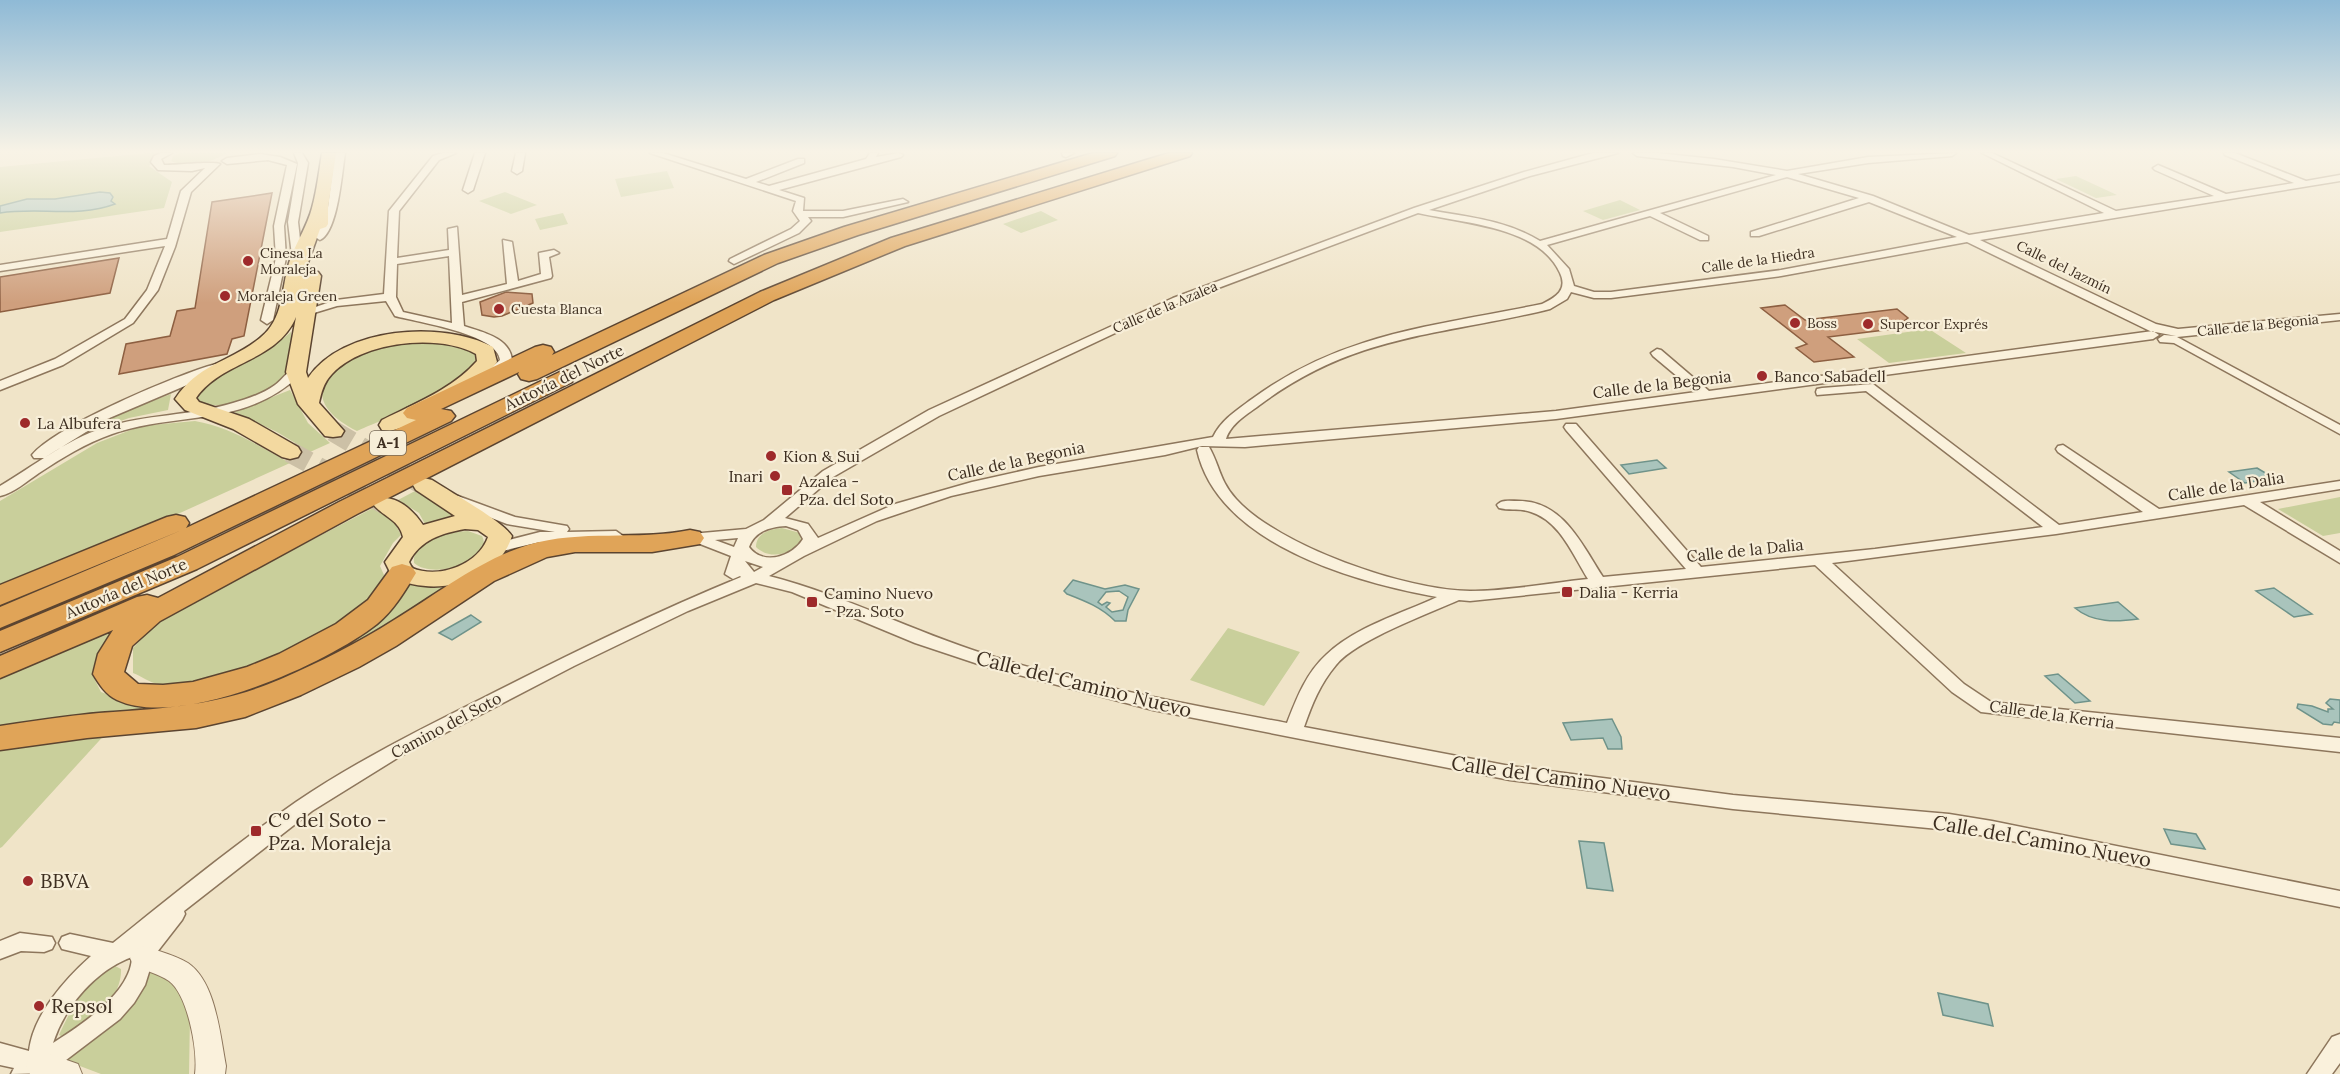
<svg xmlns="http://www.w3.org/2000/svg" width="2340" height="1074" font-family="Lora,serif">
<style>
.green{fill:#c9cf9b}
.water{fill:#a9c4bc;stroke:#6f938a;stroke-width:1.5;fill-rule:evenodd}
.building{fill:#cf9f7d;stroke:#8d5f41;stroke-width:1.5}
.lines{fill:none;stroke-linecap:round;stroke-linejoin:round}
.primary-tunnel{stroke:#ccc0a6;stroke-width:21;stroke-dasharray:21 10;stroke-linecap:butt}
.minor-casing{stroke:#8d765c;stroke-width:3}
.tertiary-casing{stroke:#8d765c;stroke-width:2}
.primary-casing{stroke:#5b4430;stroke-width:3}
.motorway-casing{stroke:#5b4430;stroke-width:3}
.minor{fill:#faf1dc;fill-rule:evenodd}
.tertiary{fill:#faf1dc;fill-rule:evenodd}
.primary{fill:#f3d9a0;fill-rule:evenodd}
.motorway{fill:#e0a458;fill-rule:evenodd}
.poi-dot{fill:#9e2a2b;stroke:#f7eed8;stroke-width:2}
.labels{text-anchor:middle;stroke-width:4.5;stroke-linejoin:round;paint-order:stroke}
.far-poi-label{font-size:14px;fill:#3d2e20;stroke:#f7eed8;text-anchor:start}
.far-street-label{font-size:14px;fill:#3d2e20;stroke:#f7eed8}
.shield{fill:#f7eed8;stroke:#756857;stroke-width:1.5}
.shield-label{font-size:15px;font-weight:bold;fill:#3d2e20}
.poi-label{font-size:16px;fill:#3d2e20;stroke:#f7eed8;text-anchor:start}
.street-label{font-size:16px;fill:#3d2e20;stroke:#f7eed8}
.near-street-label{font-size:20px;fill:#3d2e20;stroke:#f7eed8}
.near-poi-label{font-size:20px;fill:#3d2e20;stroke:#f7eed8;text-anchor:start}
</style>
<rect width="100%" height="100%" fill="#f0e4c8"/>
<path class="green" d="M 149,153 L 161,153 L 149,166 L 172,182 L 164,208 L 0,232 L 0,167 Z
M 180,153 L 226,153 C 213,163 186,168 171,161 L 173,156 Z
M 667,171 L 674,188 L 621,197 L 615,179 Z
M 2076,176 L 2117,195 L 2096,198 L 2056,179 Z
M 505,192 L 537,205 L 511,214 L 479,201 Z
M 1620,200 L 1640,210 L 1603,220 L 1583,211 Z
M 1041,211 L 1058,220 L 1021,233 L 1003,224 Z
M 563,213 L 568,224 L 540,230 L 535,219 Z
M 1929,329 L 1966,353 L 1889,363 L 1857,339 Z
M 291,332 C 291,346 292,364 284,377 C 274,395 218,414 200,401 C 197,399 196,396 194,393 L 221,373 L 248,361 L 271,348 Z
M 455,341 L 478,355 C 465,392 392,415 357,431 C 280,392 347,349 399,342 C 417,340 437,342 455,341 Z
M 290,390 L 308,423 L 330,443 L 310,452 L 277,432 L 234,412 Z
M 171,394 L 168,410 L 129,418 L 76,437 L 120,413 Z
M 195,421 C 230,427 259,446 290,463 L 158,523 L 0,587 L 0,501 L 97,443 L 141,426 Z
M 415,491 L 462,517 L 426,526 L 419,513 L 398,500 Z
M 2340,497 L 2340,533 L 2323,536 L 2278,509 Z
M 373,508 L 393,520 L 401,535 L 393,543 L 380,566 L 384,575 L 382,588 C 365,602 348,619 328,631 C 289,656 205,690 158,684 C 150,683 141,676 133,673 L 133,648 L 157,622 L 210,590 L 268,563 Z
M 782,528 L 800,533 L 801,541 C 792,555 769,560 756,547 C 756,533 770,529 782,528 Z
M 468,531 L 482,536 C 495,562 433,580 414,563 C 411,538 450,532 468,531 Z
M 452,582 C 375,640 286,689 190,706 C 171,710 151,709 131,711 C 87,715 44,719 0,728 L 0,677 L 124,623 C 108,639 97,651 92,674 L 101,692 L 123,700 L 244,687 L 405,583 L 422,586 Z
M 1228,628 L 1300,652 L 1264,706 L 1190,680 Z
M 109,730 L 2,847 L 0,848 L 0,745 Z
M 115,966 L 121,969 C 122,1002 87,1022 63,1037 L 59,1035 C 71,1009 87,977 115,966 Z
M 151,969 L 179,984 L 190,1016 L 189,1074 L 101,1074 L 64,1060 C 106,1032 128,1015 151,969 Z"/>
<path class="water" d="M 100,192 L 110,193 L 113,197 L 111,201 L 115,204 C 78,218 39,207 0,213 L 0,206 L 27,199 L 55,199 Z
M 1657,460 L 1666,468 L 1629,474 L 1621,465 Z
M 2257,468 L 2274,478 L 2245,483 L 2229,472 Z
M 1073,580 L 1105,589 L 1125,585 L 1139,589 L 1128,610 L 1126,621 L 1115,621 C 1101,607 1085,601 1067,594 L 1064,591 ZM 1119,591 L 1128,597 L 1123,610 L 1112,612 L 1106,607 L 1110,603 L 1107,602 L 1102,605 L 1098,602 L 1106,592 Z
M 2274,588 L 2312,614 L 2294,617 L 2256,591 Z
M 2118,602 L 2138,619 C 2116,622 2093,623 2075,608 Z
M 471,615 L 481,622 L 452,640 L 439,633 Z
M 2058,674 L 2090,701 L 2075,703 L 2045,676 Z
M 2330,699 L 2340,700 L 2340,723 L 2334,722 L 2332,725 L 2323,724 L 2297,708 L 2298,704 L 2312,706 L 2328,712 L 2328,709 L 2333,709 L 2326,703 Z
M 1612,719 L 1621,737 L 1622,749 L 1608,749 L 1603,738 L 1571,740 L 1563,723 Z
M 2164,829 L 2196,834 L 2205,849 L 2171,844 Z
M 1579,841 L 1604,843 L 1613,891 L 1587,888 Z
M 1938,993 L 1988,1004 L 1993,1026 L 1943,1015 Z"/>
<path class="building" d="M 272,193 L 244,336 L 232,339 L 227,354 L 119,374 L 126,344 L 170,336 L 177,311 L 195,308 L 212,202 Z
M 119,258 L 110,293 L 0,312 L 0,277 Z
M 506,292 L 532,294 L 533,303 L 502,316 L 494,317 L 482,315 L 480,302 Z
M 1785,305 L 1805,320 L 1897,309 L 1908,318 L 1893,329 L 1828,337 L 1854,357 L 1814,362 L 1796,348 L 1807,344 L 1761,308 Z"/>
<g class="lines">
<path class="primary-tunnel" d="M 333,431 L 424,485
M 290,452 L 385,504"/>
<g class="minor-casing">
<path id="minor" d="M 161,153 L 172,153 L 161,159 L 164,165 C 175,165 214,161 220,164 L 191,192 L 175,247 L 158,290 L 133,323 L 63,365 L 0,390 L 0,381 L 55,359 L 125,319 L 147,290 L 165,246 L 0,271 L 0,265 L 167,239 L 181,191 L 205,168 L 192,171 L 158,170 L 151,162 L 154,156 Z
M 294,153 L 302,153 L 308,163 L 298,222 L 303,264 L 298,267 L 293,264 L 288,222 L 298,163 Z
M 335,153 L 345,153 C 342,172 338,232 320,240 L 315,237 L 328,207 Z
M 443,153 L 456,153 L 439,160 L 399,211 L 397,258 L 449,250 L 448,229 L 457,227 L 462,295 L 507,284 L 503,240 L 512,242 L 518,281 L 541,274 L 539,253 L 554,250 L 559,253 L 549,257 L 552,276 L 551,278 L 462,302 L 464,326 C 482,332 511,338 512,361 L 504,371 L 492,376 L 486,372 L 500,360 C 498,334 417,322 395,316 L 386,301 L 337,306 L 304,316 L 298,313 L 336,300 L 384,294 L 389,211 L 433,156 ZM 449,256 L 452,323 L 403,312 L 396,297 L 397,264 Z
M 475,153 L 485,153 L 473,190 L 468,193 L 463,190 Z
M 516,153 L 525,153 L 522,171 L 517,174 L 512,171 Z
M 650,153 L 663,153 L 746,179 L 798,159 L 804,159 L 804,163 L 756,182 L 769,186 L 866,159 L 870,153 L 878,153 L 876,157 L 899,153 L 903,155 L 901,157 L 779,190 L 804,198 L 803,211 L 843,211 L 903,199 L 908,202 L 843,217 L 808,217 L 811,221 L 799,233 L 734,264 L 729,261 L 730,259 L 791,229 L 800,221 L 793,211 L 796,201 Z
M 1062,153 L 1074,153 L 1066,157 L 1063,156 Z
M 1593,153 L 1618,153 L 1530,176 L 1429,210 C 1467,217 1506,220 1540,241 L 1776,175 L 1733,167 L 1637,156 L 1633,153 L 1657,153 L 1714,159 L 1787,171 L 1868,157 L 1956,153 L 1952,156 L 1868,163 L 1798,174 L 1873,196 L 1969,235 L 2104,213 L 1982,153 L 1992,153 L 2116,211 L 2214,196 L 2155,170 L 2153,168 L 2158,165 L 2226,194 L 2294,183 L 2225,155 L 2224,153 L 2235,153 L 2306,181 L 2340,175 L 2340,181 L 1980,240 L 2156,324 L 2178,329 L 2340,314 L 2340,320 L 2177,337 L 2340,425 L 2340,434 L 2174,343 L 2160,342 L 2158,339 L 2164,335 L 2176,336 L 2150,331 L 1967,242 L 1781,276 L 1611,298 L 1594,298 L 1571,292 L 1567,299 L 1550,309 C 1441,336 1357,333 1261,404 C 1248,414 1231,423 1226,439 L 1556,411 L 1696,392 L 1653,356 L 1651,353 L 1657,349 L 1661,350 L 1709,391 L 2153,331 L 2159,335 L 2153,339 L 1556,419 L 1245,447 L 1202,446 L 1165,455 L 1039,476 L 951,496 L 877,521 L 804,556 L 769,576 C 844,595 914,632 988,655 C 1086,686 1187,704 1287,723 C 1296,700 1306,673 1326,655 C 1355,627 1401,614 1437,597 C 1355,582 1218,544 1197,450 L 1199,447 L 1209,447 C 1220,466 1219,480 1236,499 C 1278,546 1407,591 1470,591 C 1509,591 1549,583 1588,579 C 1573,555 1560,521 1531,512 C 1521,508 1510,511 1499,508 L 1497,505 C 1502,499 1511,501 1519,501 C 1563,501 1582,545 1603,577 L 1686,569 L 1566,430 L 1564,427 L 1566,424 L 1576,424 L 1701,567 L 1875,549 L 2043,527 L 1866,391 L 1817,395 L 1816,392 L 1817,389 L 1822,388 L 1873,384 L 2059,525 L 2143,512 L 2058,452 L 2056,449 L 2058,446 L 2063,445 L 2159,509 L 2340,481 L 2340,489 L 2260,502 L 2340,551 L 2340,563 L 2244,505 L 2056,534 L 1832,563 L 1964,684 L 1991,702 L 2340,738 L 2340,752 L 1981,712 L 1952,692 L 1815,565 L 1470,601 L 1459,600 C 1428,614 1356,640 1336,665 C 1320,684 1312,704 1304,727 L 1510,766 L 1733,795 L 1949,814 L 1992,821 L 2340,891 L 2340,907 L 1992,837 L 1949,830 L 1733,809 L 1510,780 L 1153,710 L 981,665 L 915,643 L 792,592 L 756,583 L 688,611 L 574,666 L 399,757 L 312,811 L 184,911 L 185,914 L 182,920 L 154,956 L 145,985 L 134,1003 L 120,1019 L 49,1073 L 11,1074 L 14,1068 L 0,1065 L 0,1043 L 29,1051 C 33,1015 65,979 91,956 L 62,949 L 59,943 L 62,937 L 70,934 L 113,943 C 173,895 233,846 296,802 C 355,762 419,730 483,698 C 568,655 653,613 741,577 L 740,576 L 733,579 L 725,574 L 731,556 L 695,542 L 680,541 L 677,538 L 680,535 L 746,529 L 764,520 L 823,471 L 929,410 L 1173,298 L 1414,208 L 1524,172 ZM 1787,177 L 1859,198 L 1751,232 L 1751,236 L 1759,236 L 1869,202 L 1957,237 L 1781,270 L 1611,292 L 1594,292 L 1574,286 L 1569,269 L 1547,245 L 1650,216 L 1700,240 L 1708,240 L 1708,236 L 1660,213 ZM 1418,213 C 1461,223 1539,226 1560,273 C 1568,290 1556,297 1542,304 C 1436,326 1343,332 1252,399 C 1237,410 1221,420 1213,437 L 1039,467 L 972,482 L 895,504 L 818,538 L 808,524 L 785,518 L 833,477 L 939,416 L 1181,302 ZM 786,526 L 798,530 L 803,539 C 792,557 763,566 749,547 C 755,531 770,527 786,526 ZM 738,538 L 734,547 L 715,540 ZM 745,561 L 763,567 L 754,572 ZM 132,957 C 131,993 81,1025 53,1043 C 65,1006 96,970 132,957 Z
M 260,154 L 280,157 L 297,164 L 284,226 L 286,258 L 273,320 L 267,324 L 261,320 L 276,258 L 274,226 L 287,165 L 268,160 L 227,164 L 222,161 L 227,158 Z
M 216,364 L 220,365 L 222,368 L 220,371 L 107,419 L 44,458 L 34,458 L 32,455 C 56,426 178,374 216,364 Z
M 296,368 L 300,369 L 302,372 L 300,375 C 244,428 179,411 112,434 C 86,443 62,458 39,473 C 27,481 14,493 0,496 L 0,486 C 34,466 66,440 103,428 C 146,414 191,416 233,403 C 247,399 263,394 275,385 C 282,380 287,371 296,368 Z
M 458,496 L 515,517 L 567,526 L 569,529 L 567,532 L 616,531 L 623,536 L 616,541 L 540,542 L 498,552 L 493,550 L 490,547 L 493,544 L 540,532 L 555,532 L 507,524 L 453,503 L 451,500 Z
M 20,933 L 52,937 L 55,943 L 52,949 L 44,952 L 21,951 L 0,959 L 0,941 Z
M 2340,1034 L 2340,1063 L 2332,1074 L 2307,1074 L 2332,1037 Z"/>
</g>
<g class="tertiary-casing">
<path id="tertiary" d="M 144,946 C 158,951 175,955 188,963 C 216,982 220,1035 226,1066 L 225,1074 L 195,1074 C 198,1051 188,995 169,981 C 159,974 146,971 134,966 L 130,958 L 134,950 Z
M 41,1051 L 78,1064 L 82,1074 L 30,1074 L 26,1065 L 30,1055 Z"/>
</g>
<g class="primary-casing">
<path id="primary" d="M 322,153 L 336,153 L 328,208 L 328,224 L 326,227 L 320,229 L 304,274 L 312,271 L 318,272 L 321,276 L 306,372 L 308,378 C 342,327 442,320 493,347 L 497,362 C 478,389 421,424 390,431 L 382,430 L 379,425 L 382,420 C 416,403 452,389 477,361 L 476,354 C 439,333 362,341 332,374 C 324,382 321,393 319,403 L 344,431 L 341,436 L 333,437 L 325,436 L 298,404 L 286,372 L 296,317 C 277,362 221,361 196,398 L 199,402 L 249,419 L 298,447 L 301,452 L 298,457 L 290,459 L 282,457 L 233,429 L 185,410 L 175,399 C 199,363 229,363 260,338 C 284,319 281,290 289,263 C 295,244 307,227 312,208 C 317,190 319,171 322,153 Z
M 424,478 L 432,480 C 452,493 501,520 512,536 C 497,584 436,597 393,578 L 385,562 L 403,537 C 399,519 383,517 373,504 L 377,499 C 396,494 413,510 423,525 L 455,516 L 416,490 L 413,485 L 416,480 ZM 465,529 L 478,530 L 488,537 C 478,565 439,579 412,568 L 409,562 C 420,540 442,533 465,529 Z"/>
</g>
<g class="motorway-casing">
<path id="motorway" d="M 1093,153 L 1117,153 L 1115,156 L 858,235 L 778,263 L 537,379 L 529,381 L 521,379 L 518,374 L 519,372 L 441,409 L 451,411 L 455,416 L 451,421 L 174,555 L 0,628 L 0,607 L 182,530 L 0,605 L 0,585 L 167,517 L 176,515 L 185,517 L 189,523 L 186,528 L 416,420 L 407,418 L 403,413 L 407,408 L 535,347 L 543,345 L 551,347 L 554,352 L 552,355 L 764,255 L 844,227 Z
M 1169,153 L 1192,153 L 1190,156 L 905,246 L 774,300 L 357,514 L 160,621 L 132,646 L 124,672 L 138,684 L 163,685 L 193,682 L 247,667 L 279,654 L 336,624 L 368,600 L 392,567 L 402,564 L 412,567 L 416,573 C 405,591 394,610 377,624 C 326,664 181,730 117,700 C 106,695 99,684 93,674 L 98,654 L 113,630 L 0,678 L 0,656 L 137,597 L 147,595 L 158,598 L 339,502 L 760,292 L 891,238 Z
M 564,370 L 572,372 L 575,377 L 572,382 L 197,569 L 0,652 L 0,631 L 177,557 Z
M 690,530 L 700,532 L 704,538 L 700,544 L 652,552 L 575,552 L 547,557 L 494,581 L 396,646 L 359,667 L 301,695 L 245,717 L 196,728 L 87,738 L 0,750 L 0,726 C 33,721 66,716 99,713 C 166,708 218,706 281,679 C 320,662 358,643 394,620 C 437,594 479,560 528,545 C 581,529 636,541 690,530 Z"/>
</g>
<use href="#minor" class="minor"/>
<use href="#tertiary" class="tertiary"/>
<use href="#primary" class="primary"/>
<use href="#motorway" class="motorway"/>
</g>
<linearGradient id="sky" x2="0" y2="1"><stop stop-color="#8fbad6"/><stop offset="0.5" stop-color="#f8f3e6"/><stop offset="1" stop-color="#f8f3e6" stop-opacity="0"/></linearGradient>
<rect width="2340" height="303" fill="url(#sky)"/>
<g class="poi-dot">
<circle cx="248" cy="261" r="6"/>
<circle cx="225" cy="296" r="6"/>
<circle cx="499" cy="309" r="6"/>
<circle cx="1795" cy="323" r="6"/>
<circle cx="1868" cy="324" r="6"/>
<circle cx="1762" cy="376" r="6"/>
<circle cx="25" cy="423" r="6"/>
<circle cx="771" cy="456" r="6"/>
<circle cx="775" cy="476" r="6"/>
<rect x="781" y="484" width="12" height="12" rx="3"/>
<rect x="1561" y="586" width="12" height="12" rx="3"/>
<rect x="806" y="596" width="12" height="12" rx="3"/>
<rect x="250" y="825" width="12" height="12" rx="3"/>
<circle cx="28" cy="881" r="6"/>
<circle cx="39" cy="1006" r="6"/>
</g>
<g class="labels">
<g class="far-poi-label">
<text x="260" y="258">Cinesa La<tspan x="260" dy="16">Moraleja</tspan></text>
<text x="237" y="301">Moraleja Green</text>
<text x="511" y="314">Cuesta Blanca</text>
<text x="1807" y="328">Boss</text>
<text x="1880" y="329">Supercor Exprés</text>
</g>
<g class="far-street-label">
<text transform="translate(1758 260) rotate(-8)" y="5">Calle de la Hiedra</text>
<text transform="translate(2064 267) rotate(26)" y="5">Calle del Jazmín</text>
<text transform="translate(1165 307) rotate(-23)" y="5">Calle de la Azalea</text>
<text transform="translate(2258 325) rotate(-6)" y="5">Calle de la Begonia</text>
</g>
<rect class="shield" x="370" y="431" width="36" height="24" rx="4.5"/>
<g class="shield-label">
<text x="388" y="448">A-1</text>
</g>
<g class="poi-label">
<text x="1774" y="382">Banco Sabadell</text>
<text x="37" y="429">La Albufera</text>
<text x="783" y="462">Kion &amp; Sui</text>
<text x="763" y="482" text-anchor="end">Inari</text>
<text x="799" y="487">Azalea -<tspan x="799" dy="18">Pza. del Soto</tspan></text>
<text x="1579" y="598">Dalia - Kerria</text>
<text x="824" y="599">Camino Nuevo<tspan x="824" dy="18">- Pza. Soto</tspan></text>
</g>
<g class="street-label">
<text transform="translate(564 377) rotate(-26)" y="6">Autovía del Norte</text>
<text transform="translate(1662 384) rotate(-7)" y="6">Calle de la Begonia</text>
<text transform="translate(1016 461) rotate(-12)" y="6">Calle de la Begonia</text>
<text transform="translate(2226 486) rotate(-9)" y="6">Calle de la Dalia</text>
<text transform="translate(1745 550) rotate(-6)" y="6">Calle de la Dalia</text>
<text transform="translate(126 588) rotate(-23)" y="6">Autovía del Norte</text>
<text transform="translate(2052 714) rotate(8)" y="6">Calle de la Kerria</text>
<text transform="translate(446 725) rotate(-28)" y="6">Camino del Soto</text>
</g>
<g class="near-street-label">
<text transform="translate(1084 684) rotate(14)" y="7">Calle del Camino Nuevo</text>
<text transform="translate(1561 778) rotate(8)" y="7">Calle del Camino Nuevo</text>
<text transform="translate(2042 841) rotate(10)" y="7">Calle del Camino Nuevo</text>
</g>
<g class="near-poi-label">
<text x="268" y="827">Cº del Soto -<tspan x="268" dy="23">Pza. Moraleja</tspan></text>
<text x="40" y="888">BBVA</text>
<text x="51" y="1013">Repsol</text>
</g>
</g>
</svg>
